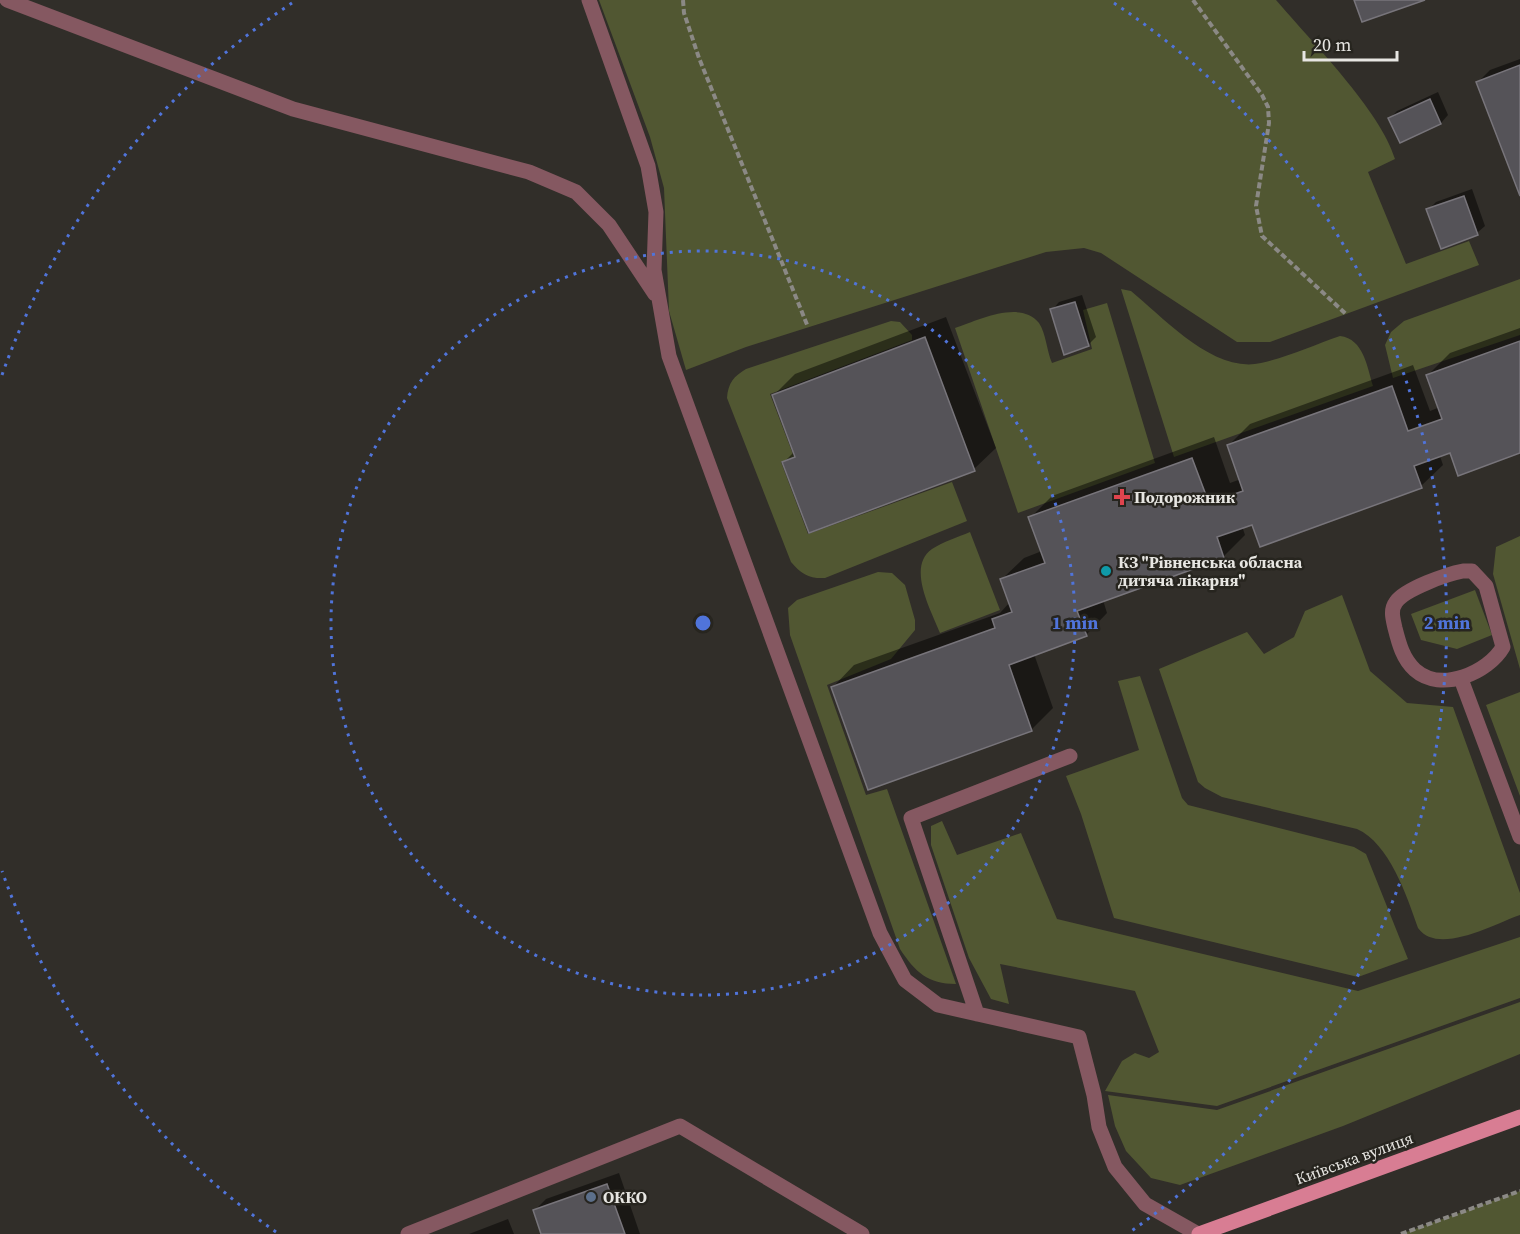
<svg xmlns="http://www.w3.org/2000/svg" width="1520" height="1234" font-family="'Source Serif 4',serif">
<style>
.green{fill:#515732}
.shadow{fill:#0007}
.building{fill:#555358;stroke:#78757b;stroke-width:1.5}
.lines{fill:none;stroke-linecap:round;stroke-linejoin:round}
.path{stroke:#8b8985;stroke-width:4;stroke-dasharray:6 3;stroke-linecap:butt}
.lane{stroke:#855861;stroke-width:15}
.primary{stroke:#d87d93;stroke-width:15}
.ring{fill:none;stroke:#5074da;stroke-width:3;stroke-dasharray:3 6}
.health-dot{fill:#e0444e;stroke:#27251f;stroke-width:2}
.culture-dot{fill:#0f9aa8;stroke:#27251f;stroke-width:2}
.service-dot{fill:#5c6f8a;stroke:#27251f;stroke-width:2}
.labels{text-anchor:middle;stroke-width:5;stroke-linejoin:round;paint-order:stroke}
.poi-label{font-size:16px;font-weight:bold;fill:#e7e6e2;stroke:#27251f;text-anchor:start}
.street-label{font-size:16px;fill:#e7e6e2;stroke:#27251f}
.centre{fill:#5074da;stroke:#27251f;stroke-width:3}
.ring-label{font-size:18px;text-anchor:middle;font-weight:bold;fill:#5074da;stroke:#27251f;stroke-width:5;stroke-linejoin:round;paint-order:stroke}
</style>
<rect width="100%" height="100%" fill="#312e29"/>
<path class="green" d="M 599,0 L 1276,0 C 1310,40 1381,111 1395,159 L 1368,172 L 1406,264 L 1469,241 L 1479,265 L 1270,342 L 1237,342 L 1101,253 L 1084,248 L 1046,252 L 746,347 L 686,370 L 669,311 L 664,188 L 650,137 Z
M 1520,279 L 1520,335 L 1393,378 L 1385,345 L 1391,332 L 1404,321 Z
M 1121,289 L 1131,291 C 1164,318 1214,374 1261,363 C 1288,357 1314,345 1340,336 C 1364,339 1367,367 1373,386 L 1174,457 Z
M 1107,303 L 1155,463 L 1018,513 L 955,328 C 977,321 1020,299 1039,323 C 1046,333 1047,352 1052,363 L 1092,349 L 1083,310 Z
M 891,321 L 900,322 L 912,335 L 912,340 L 770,394 L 794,457 L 781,462 L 808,534 L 952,482 L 967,521 L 825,578 C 810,579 801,574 791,562 L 727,398 C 728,383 734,376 746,369 Z
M 970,532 L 1000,610 L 940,633 C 932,612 906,567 932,549 C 943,542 958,537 970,532 Z
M 1520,536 L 1520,669 L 1493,574 L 1496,547 Z
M 878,572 L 892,573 L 905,585 L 915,620 L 915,630 L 891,659 L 827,685 L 866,795 L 887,789 L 956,984 C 928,984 915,972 900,949 L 790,635 L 788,608 L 797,600 Z
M 1475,590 L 1492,635 L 1457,649 L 1421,640 L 1411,614 Z
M 1342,595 L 1370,671 L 1407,703 L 1453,707 L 1520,893 L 1520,915 C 1494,924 1438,956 1418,928 C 1407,896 1389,843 1357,829 L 1222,797 L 1205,788 L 1198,782 L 1159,669 L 1247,632 L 1264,654 L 1294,637 L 1305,611 Z
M 1140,676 L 1182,798 L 1188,805 L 1354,847 L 1366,854 L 1408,959 L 1358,977 L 1114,918 L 1081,814 L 1066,776 L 1139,750 L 1118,681 Z
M 1520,692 L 1520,796 L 1486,705 Z
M 942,821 L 957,855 L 1021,833 L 1057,919 L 1358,991 L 1520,937 L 1520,998 L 1217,1106 L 1105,1091 L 1122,1061 L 1135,1053 L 1149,1058 L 1159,1052 L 1135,991 L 1000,964 L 1009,1004 L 991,999 L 969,958 L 931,845 L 931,826 Z
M 1520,1002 L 1520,1054 L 1343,1126 L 1180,1185 L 1151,1178 L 1126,1151 L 1115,1126 L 1108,1095 L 1217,1110 Z
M 1520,1191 L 1520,1234 L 1401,1234 Z"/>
<path class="shadow" d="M 1520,59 L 1520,192 L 1478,82 L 1490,70 Z
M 1438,92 L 1448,115 L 1441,123 L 1400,141 L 1390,118 L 1397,111 Z
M 1472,189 L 1485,226 L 1477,233 L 1428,210 L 1436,202 Z
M 1082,295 L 1096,337 L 1088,345 L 1052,310 L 1059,302 Z
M 946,317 L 996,448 L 974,469 L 784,462 L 794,452 L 773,396 L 795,374 Z
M 1520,328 L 1520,451 L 1451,451 L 1440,456 L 1443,465 L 1421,486 L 1242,526 L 1245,535 L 1223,557 L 1103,600 L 1107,613 L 1086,635 L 1034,654 L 1053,708 L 1032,729 L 869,788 L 833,687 L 854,665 L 1000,613 L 1010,602 L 1002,579 L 1024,558 L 1042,551 L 1030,518 L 1052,496 L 1214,437 L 1230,483 L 1241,479 L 1228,446 L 1250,424 L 1413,365 L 1430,411 L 1440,407 L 1428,375 L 1450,353 Z
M 619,1173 L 640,1234 L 542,1234 L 534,1211 L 546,1199 Z
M 508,1219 L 514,1234 L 469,1234 Z"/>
<path class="building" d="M 1354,0 L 1425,0 L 1362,22 Z
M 1520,65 L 1520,196 L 1476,82 Z
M 1430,99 L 1441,124 L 1400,143 L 1388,118 Z
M 1464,196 L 1478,235 L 1441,249 L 1426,209 Z
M 1075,302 L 1089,346 L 1064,355 L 1050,309 Z
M 925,337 L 975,471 L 809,533 L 782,462 L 795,457 L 772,395 Z
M 1520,341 L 1520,453 L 1458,476 L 1450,453 L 1414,466 L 1422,488 L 1260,547 L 1252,525 L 1217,537 L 1224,558 L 1077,611 L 1087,636 L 1009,665 L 1032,731 L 868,790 L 831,687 L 995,628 L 992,619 L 1012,612 L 1000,579 L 1045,563 L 1028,517 L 1192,458 L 1209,503 L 1243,491 L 1227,445 L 1392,386 L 1408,431 L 1442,419 L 1426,375 Z
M 607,1184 L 625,1234 L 541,1234 L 533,1210 Z"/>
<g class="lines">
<path class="path" d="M 683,0 L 684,13 L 699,58 L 808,327
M 1193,0 L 1262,95 L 1268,107 L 1269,123 L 1256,206 L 1262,236 L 1347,315
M 1401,1234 L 1520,1191"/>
<path class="lane" d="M 7,0 L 293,109 L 529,172 L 576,192 L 609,225 L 655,294
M 589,0 L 648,166 L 656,212 L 654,270 L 669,356 L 880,933 L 905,980 L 938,1005 L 1079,1037 L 1094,1095 L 1099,1127 L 1115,1167 L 1145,1204 L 1198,1234
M 1463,571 L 1472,571 L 1486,586 L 1503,647 C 1488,673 1441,693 1415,670 C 1403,659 1399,644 1395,628 C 1393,619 1390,610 1396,602 C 1405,589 1447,574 1463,571 Z
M 1461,679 L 1520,837
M 977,1014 L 911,818 L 1070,756
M 408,1234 L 680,1126 L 862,1234"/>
<path class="primary" d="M 1199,1234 L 1520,1117"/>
</g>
<g class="ring">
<circle cx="703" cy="623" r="372"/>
<path d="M276 1232A744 744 0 0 1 2 871M2 375A744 744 0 0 1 292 3M1114 3A744 744 0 0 1 1130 1232"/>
</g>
<path class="health-dot" d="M1119 488h6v6h6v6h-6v6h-6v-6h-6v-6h6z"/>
<circle class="culture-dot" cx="1106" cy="571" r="6"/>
<circle class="service-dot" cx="591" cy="1197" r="6"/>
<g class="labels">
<g class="poi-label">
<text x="1134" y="503">Подорожник</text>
<text x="1118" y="568">КЗ "Рівненська обласна<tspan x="1118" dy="18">дитяча лікарня"</tspan></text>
<text x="603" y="1203">ОККО</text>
</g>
<g class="street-label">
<text transform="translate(1354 1158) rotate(-20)" y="6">Київська вулиця</text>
</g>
</g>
<circle cx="703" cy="623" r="9" class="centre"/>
<g class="ring-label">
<text x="1075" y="629">1 min</text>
<text x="1447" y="629">2 min</text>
</g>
<path d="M1304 51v9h93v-9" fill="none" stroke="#e7e6e2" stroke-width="3"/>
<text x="1313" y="51" font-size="18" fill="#e7e6e2" stroke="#27251f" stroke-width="4.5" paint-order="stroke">20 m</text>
</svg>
